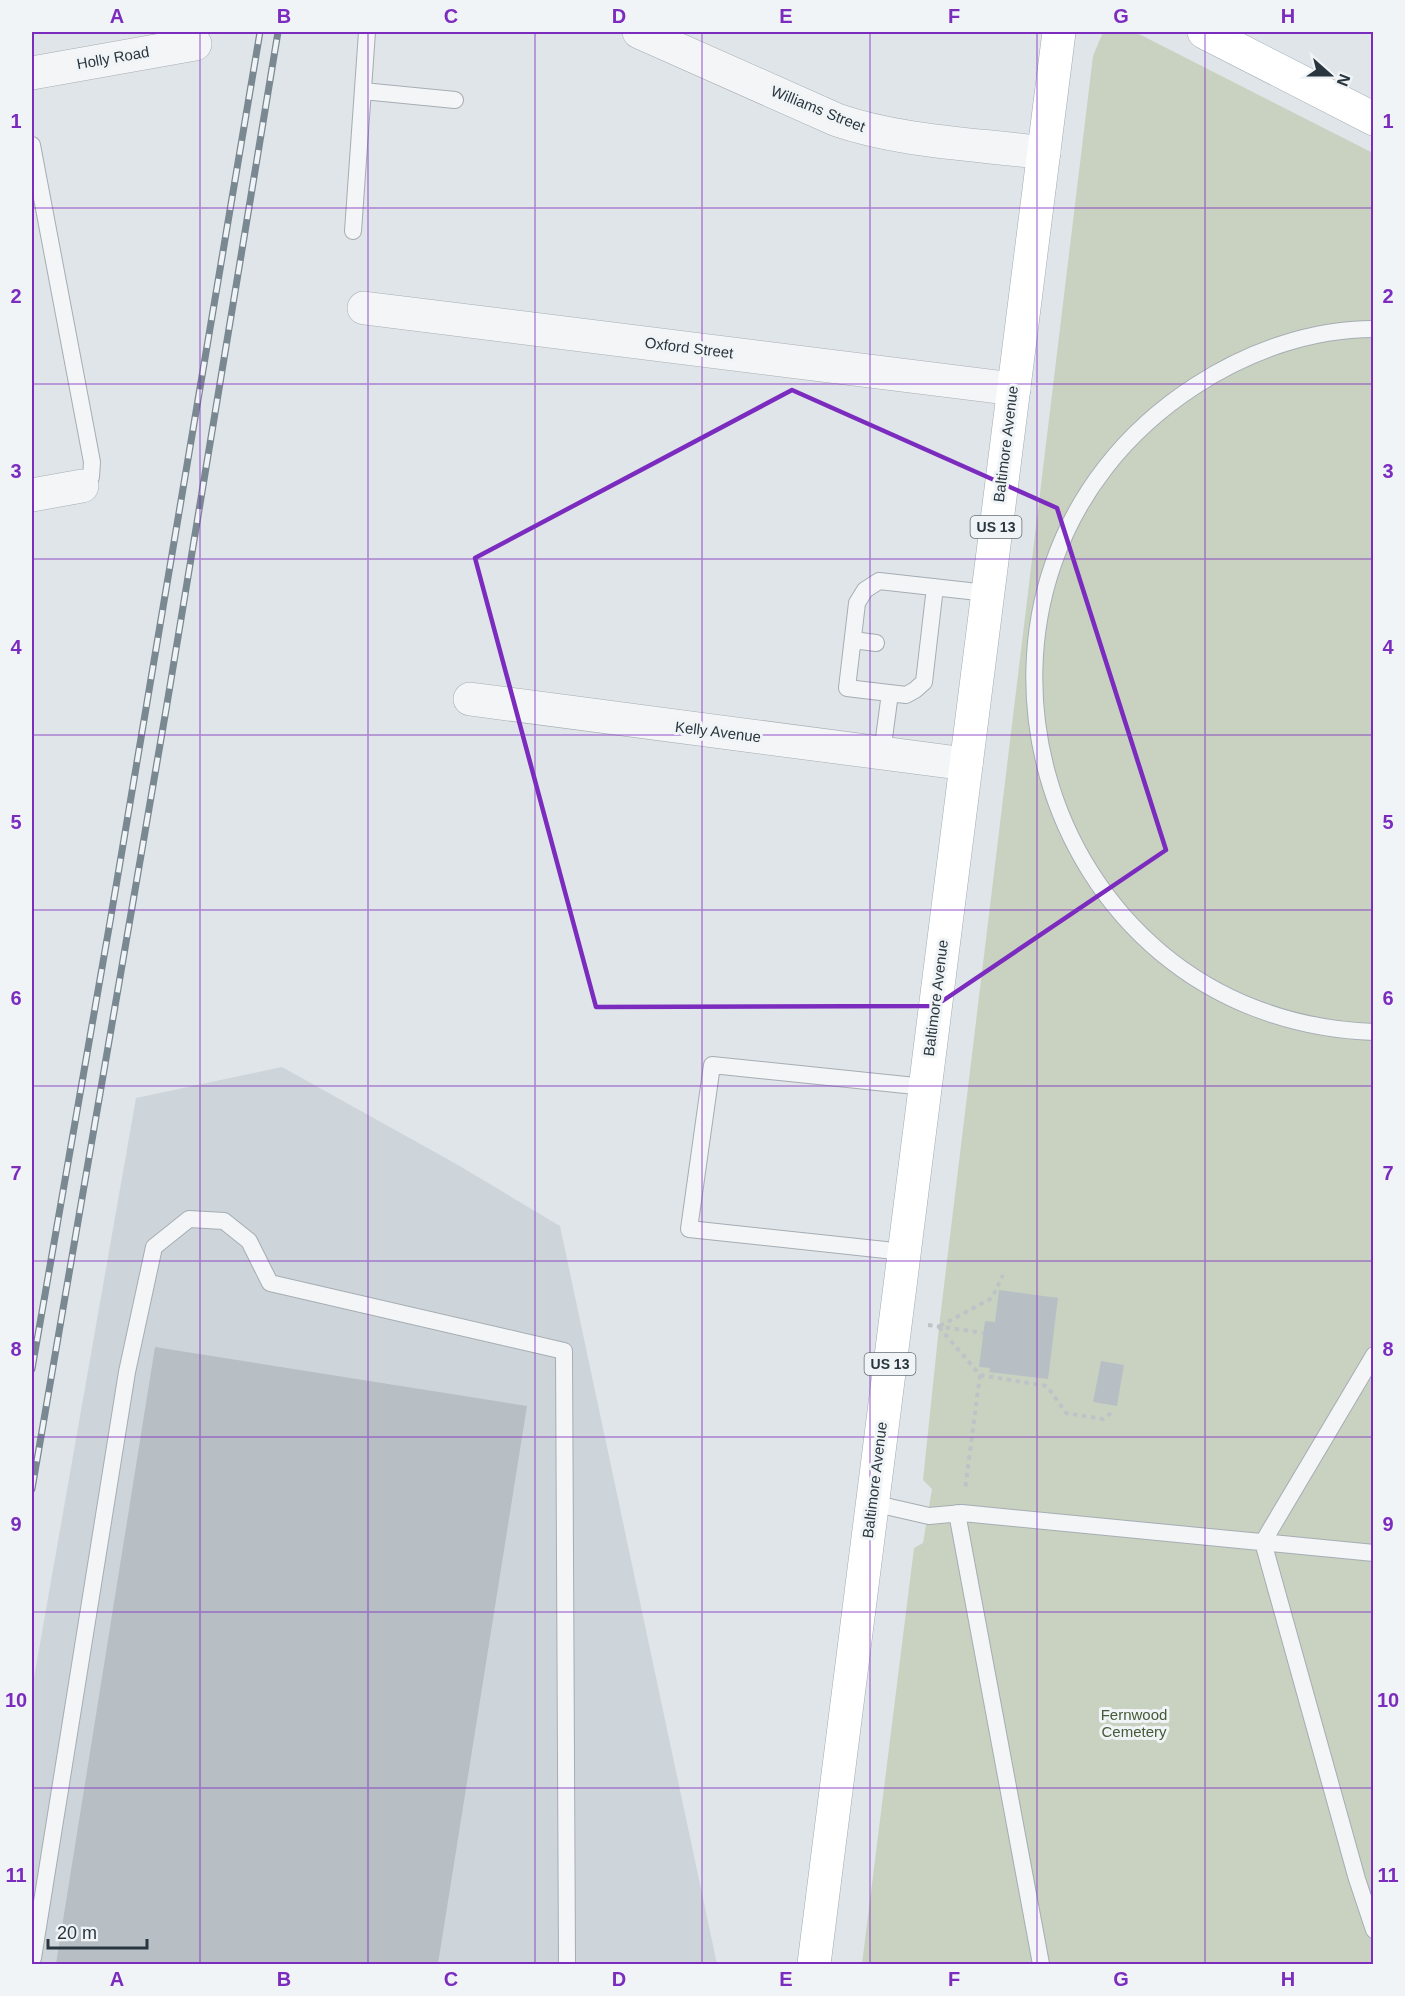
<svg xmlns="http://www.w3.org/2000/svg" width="1405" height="1996" font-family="Helvetica,sans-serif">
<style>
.built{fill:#ced5da}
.green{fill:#c9d2c1}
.building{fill:#b7bfc5}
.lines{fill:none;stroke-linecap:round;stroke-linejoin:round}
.service-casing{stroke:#a5adb3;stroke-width:18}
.minor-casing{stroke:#a5adb3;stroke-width:34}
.secondary-casing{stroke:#a5adb3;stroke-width:34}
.primary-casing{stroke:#a0acb4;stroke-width:34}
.path{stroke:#bec3c7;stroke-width:4;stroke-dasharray:4.5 4.5;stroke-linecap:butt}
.service{stroke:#f3f5f7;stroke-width:16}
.minor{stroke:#f3f5f7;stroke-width:33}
.secondary{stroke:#fff;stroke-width:33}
.primary{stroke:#fff;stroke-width:33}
.rail-casing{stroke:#7a8892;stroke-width:7}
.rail{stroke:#f0f4f6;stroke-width:4.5;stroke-dasharray:14;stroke-linecap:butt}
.marked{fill:none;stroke:#7b2cbf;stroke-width:4.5;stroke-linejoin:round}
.grid{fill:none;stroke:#7b2cbf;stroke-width:1.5;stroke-opacity:0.55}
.labels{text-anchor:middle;stroke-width:6;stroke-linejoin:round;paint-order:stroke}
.shield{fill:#f0f4f6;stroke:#656f76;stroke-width:1.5}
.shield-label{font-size:14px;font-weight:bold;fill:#29363f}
.street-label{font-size:15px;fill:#29363f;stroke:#f0f4f6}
.park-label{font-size:15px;fill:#455b37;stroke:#f0f4f6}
.neatline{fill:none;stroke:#7b2cbf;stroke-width:2}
.grid-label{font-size:20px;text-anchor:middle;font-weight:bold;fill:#7b2cbf}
</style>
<rect width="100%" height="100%" fill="#e0e5e9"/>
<path class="built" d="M 282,1067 L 458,1165 L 560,1226 L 717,1964 L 32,1964 L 32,1689 L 136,1098 Z"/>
<path class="green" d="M 1103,32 L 1135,32 L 1373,153 L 1373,1964 L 862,1964 L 914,1548 L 923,1543 L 932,1489 L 923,1480 L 939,1327 L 1093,56 Z"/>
<path class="building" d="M 999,1290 L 1058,1298 L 1048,1379 L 989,1372 L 990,1368 L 979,1367 L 985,1321 L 995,1322 Z
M 155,1347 L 527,1406 L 438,1964 L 56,1964 Z
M 1101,1361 L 1124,1365 L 1117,1406 L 1093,1402 Z"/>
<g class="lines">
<g class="service-casing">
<path id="service" d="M 363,91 L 455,100
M 32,145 L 92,462 L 91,477 L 82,486
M 353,231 L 367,32
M 1374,329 C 1310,329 1247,352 1195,386 C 907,573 1030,1020 1374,1032
M 935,587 L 924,682 L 915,690 L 906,695 L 847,688 L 857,603 L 865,590 L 879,581 L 987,593
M 853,640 L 876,643
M 882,753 L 890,693
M 904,1252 L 689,1229 L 712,1065 L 925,1087
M 1374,1355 L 1263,1542 L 1357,1879 L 1374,1930
M 872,1503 L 929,1516 L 962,1513 L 1374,1553
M 957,1513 L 1041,1964
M 33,1958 L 127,1372 L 154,1247 L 189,1219 L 224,1221 L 249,1241 L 270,1283 L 564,1351 L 567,1964"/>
</g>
<g class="minor-casing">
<path id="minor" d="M 639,32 L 837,120 C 901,142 976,144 1044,153
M 32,73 L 195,44
M 364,308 L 1014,389
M 32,495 L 82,486
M 470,699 L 966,764"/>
</g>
<g class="secondary-casing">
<path id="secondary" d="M 1204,32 L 1374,119"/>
</g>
<g class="primary-casing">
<path id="primary" d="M 814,1964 L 1059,32"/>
</g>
<path class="path" d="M 928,1325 L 984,1333
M 940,1326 L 992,1298 L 1003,1275
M 939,1327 L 980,1375 L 965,1490
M 980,1375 L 1047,1386 L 1066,1413 L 1103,1419 L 1114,1411"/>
<use href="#service" class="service"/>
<use href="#minor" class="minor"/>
<use href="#secondary" class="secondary"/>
<use href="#primary" class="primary"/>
<g class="rail-casing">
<path id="rail" d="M 32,1369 L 110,922 L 260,32
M 32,1489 L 166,710 L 278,32"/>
</g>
<use href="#rail" class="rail"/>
</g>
<path class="marked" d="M 792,390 L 1057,508 L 1166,850 L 935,1006 L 596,1007 L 475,558 Z"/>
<path class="grid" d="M 200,32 L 200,1964M 368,32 L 368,1964M 535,32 L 535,1964M 702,32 L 702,1964M 870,32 L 870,1964M 1037,32 L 1037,1964M 1205,32 L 1205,1964M 32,208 L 1374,208M 32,384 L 1374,384M 32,559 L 1374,559M 32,735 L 1374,735M 32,910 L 1374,910M 32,1086 L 1374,1086M 32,1261 L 1374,1261M 32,1437 L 1374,1437M 32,1612 L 1374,1612M 32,1788 L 1374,1788"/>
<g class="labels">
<g class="shield">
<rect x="970.5" y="516" width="51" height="22" rx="4.5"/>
<rect x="864.5" y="1353" width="51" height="22" rx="4.5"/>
</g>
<g class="shield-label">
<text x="996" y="532">US 13</text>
<text x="890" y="1369">US 13</text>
</g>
<g class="street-label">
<text transform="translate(113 58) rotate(-10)" y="5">Holly Road</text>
<text transform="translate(818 109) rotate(22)" y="5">Williams Street</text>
<text transform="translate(689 348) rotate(7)" y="5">Oxford Street</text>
<text transform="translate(1006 444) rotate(-83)" y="5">Baltimore Avenue</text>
<text transform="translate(718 732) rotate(7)" y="5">Kelly Avenue</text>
<text transform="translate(936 998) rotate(-83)" y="5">Baltimore Avenue</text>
<text transform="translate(875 1480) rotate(-83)" y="5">Baltimore Avenue</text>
</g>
<g class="park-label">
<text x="1134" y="1720">Fernwood<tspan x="1134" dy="17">Cemetery</tspan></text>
</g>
</g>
<rect width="1405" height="1996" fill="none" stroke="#f0f4f6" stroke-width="66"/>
<g transform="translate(1330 75) rotate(111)" stroke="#f0f4f6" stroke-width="4.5" paint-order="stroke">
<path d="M0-4.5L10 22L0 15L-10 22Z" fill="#29363f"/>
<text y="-9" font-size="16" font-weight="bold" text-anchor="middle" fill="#29363f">N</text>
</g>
<path d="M48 1939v9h99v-9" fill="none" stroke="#29363f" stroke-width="3"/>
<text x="57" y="1939" font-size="18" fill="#29363f" stroke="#f0f4f6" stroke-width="4.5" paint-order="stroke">20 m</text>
<rect x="33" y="33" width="1339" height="1930" class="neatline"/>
<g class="grid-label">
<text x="117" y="23">A</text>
<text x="284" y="23">B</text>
<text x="451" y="23">C</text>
<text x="619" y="23">D</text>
<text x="786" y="23">E</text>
<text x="954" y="23">F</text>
<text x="1121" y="23">G</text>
<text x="1288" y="23">H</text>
<text x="16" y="128">1</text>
<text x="1388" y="128">1</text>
<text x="16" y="303">2</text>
<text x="1388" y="303">2</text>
<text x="16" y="478">3</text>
<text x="1388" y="478">3</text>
<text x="16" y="654">4</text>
<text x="1388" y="654">4</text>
<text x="16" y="829">5</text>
<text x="1388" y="829">5</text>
<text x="16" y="1005">6</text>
<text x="1388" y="1005">6</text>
<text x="16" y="1180">7</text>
<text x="1388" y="1180">7</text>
<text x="16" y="1356">8</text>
<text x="1388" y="1356">8</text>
<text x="16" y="1531">9</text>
<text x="1388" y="1531">9</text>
<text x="16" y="1707">10</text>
<text x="1388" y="1707">10</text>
<text x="16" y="1882">11</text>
<text x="1388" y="1882">11</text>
<text x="117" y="1986">A</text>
<text x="284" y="1986">B</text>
<text x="451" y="1986">C</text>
<text x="619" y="1986">D</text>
<text x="786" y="1986">E</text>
<text x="954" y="1986">F</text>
<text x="1121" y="1986">G</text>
<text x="1288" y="1986">H</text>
</g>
</svg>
